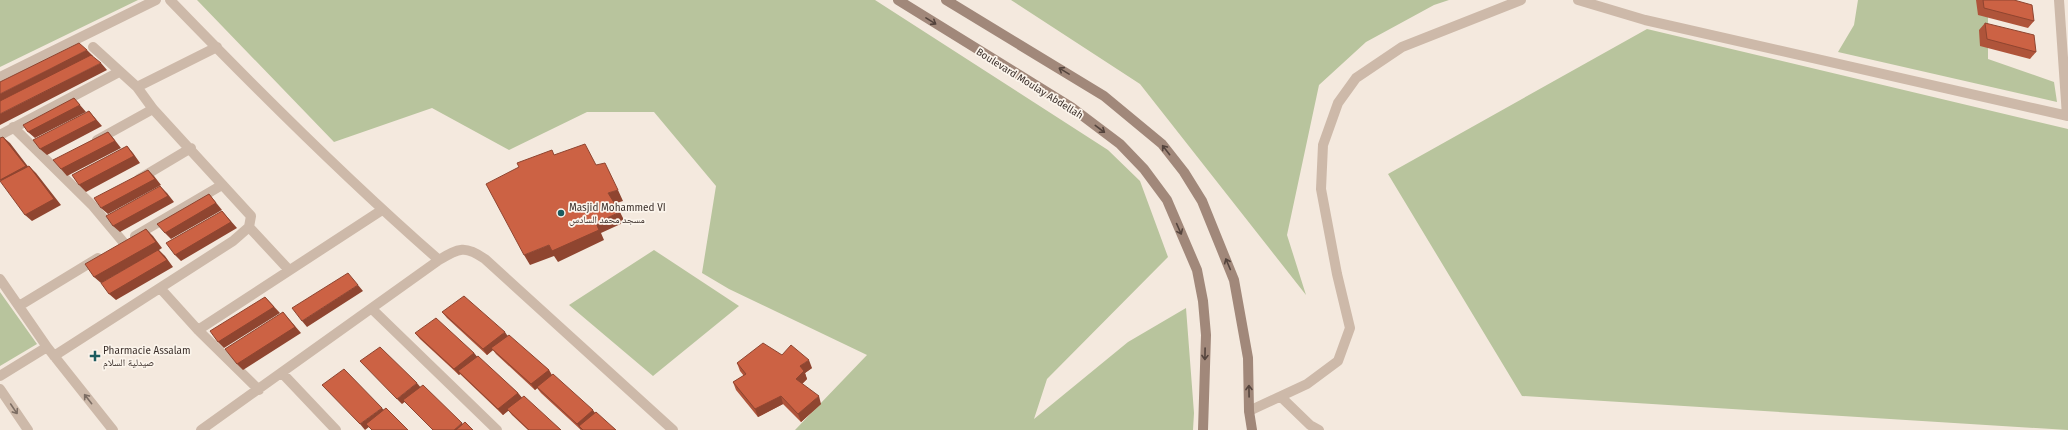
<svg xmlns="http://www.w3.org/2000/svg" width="2068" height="430" font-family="'Fira Sans','Noto Naskh Arabic',sans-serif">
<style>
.green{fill:#b8c49d}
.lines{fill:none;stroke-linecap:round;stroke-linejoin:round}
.street{stroke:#cdb9a9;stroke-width:10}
.secondary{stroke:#a1887a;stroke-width:10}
.wall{fill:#af543a}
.shaded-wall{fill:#8f4530}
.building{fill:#cc6244;stroke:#8f4530}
.oneway{stroke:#54443d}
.oneway2{stroke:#7c6d63}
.poi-dot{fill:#1c5b5f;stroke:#fbf4eb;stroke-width:1.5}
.labels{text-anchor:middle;stroke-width:3.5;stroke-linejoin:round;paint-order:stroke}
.street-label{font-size:10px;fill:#3a2e29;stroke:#fbf4eb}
.poi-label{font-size:10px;fill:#3a2e29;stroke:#fbf4eb;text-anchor:start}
</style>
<rect width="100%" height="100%" fill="#f4e9de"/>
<path class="green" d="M 0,0 L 138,0 L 0,67 Z
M 197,0 L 875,0 L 1108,150 L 1140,181 L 1168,257 L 1047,379 L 1034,419 L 1128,342 L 1186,308 L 1194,413 L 1193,430 L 795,430 L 867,355 L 729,289 L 702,273 L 716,186 L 654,112 L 587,112 L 509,150 L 432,108 L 334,142 Z
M 1011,0 L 1449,0 L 1434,5 L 1366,42 L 1319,85 L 1287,235 L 1306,295 L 1140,84 Z
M 1858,0 L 1988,0 L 1988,59 L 2054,82 L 2057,102 L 1838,52 L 1854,25 Z
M 1647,29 L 2068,129 L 2068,430 L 1522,396 L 1388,174 Z
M 654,250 L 739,306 L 653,376 L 569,305 Z
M 0,292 L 37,344 L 0,366 Z"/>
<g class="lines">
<path class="street" d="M 170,0 C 257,90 345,178 439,260
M 1578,0 L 1645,20 L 2068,116
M 2059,0 L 2067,116
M 0,77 L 156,0
M 137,87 L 217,47
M 13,127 L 93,206 L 124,243
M 0,135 L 119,72
M 97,140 L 153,109
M 139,179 L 191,148
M 249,227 L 289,270
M 135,236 L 222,185
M 0,279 L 47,347 L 113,430
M 160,288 L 198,330 L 259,390
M 19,306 L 98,258
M 372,309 L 497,430
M 198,330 L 382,210
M 54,356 L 233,241 L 249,227 L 251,216 L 153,109 L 137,87 L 93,47
M 282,373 L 336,430
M 0,376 L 47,347
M 0,389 L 28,430
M 1281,397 L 1310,425 L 1319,430
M 1249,411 L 1307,384 L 1338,361 L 1350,328 L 1337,274 L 1321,189 L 1323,145 L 1338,103 L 1356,78 L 1402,47 L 1521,0
M 201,430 L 439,260 C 459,248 465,245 485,259 L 673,430"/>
<path class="secondary" d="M 898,0 L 1071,107 L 1120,144 L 1144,169 L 1167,200 L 1197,270 L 1203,301 L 1206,335 L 1203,430
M 946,0 L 1104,96 L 1162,144 L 1184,172 L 1202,201 L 1234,280 L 1248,358 L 1249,411 L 1252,430"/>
</g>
<path class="wall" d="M 1976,0 L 2014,0 L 2034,21 L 2028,28 L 1978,15 Z
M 1985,23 L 2036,52 L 2030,59 L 1980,46 L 1979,30 Z
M 442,312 L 508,336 L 549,370 L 552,375 L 595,413 L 616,430 L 581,430 L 541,393 L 537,388 L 535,390 L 496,354 L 493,350 L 487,355 L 447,318 Z
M 415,333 L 474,353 L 477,357 L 518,393 L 522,398 L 561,430 L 528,430 L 512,415 L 508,410 L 503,415 L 460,374 L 459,375 L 420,339 Z
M 782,355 L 812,368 L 805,373 L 807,379 L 802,384 L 821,404 L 801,422 L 783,404 L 758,417 L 736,390 L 733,382 L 744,376 L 740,371 L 737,363 Z"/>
<path class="shaded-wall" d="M 87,50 L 93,56 L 58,75 L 0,104 L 0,94 Z
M 101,63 L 107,70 L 0,125 L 0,114 Z
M 74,98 L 86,112 L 35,138 L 28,132 Z
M 89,111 L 102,126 L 47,155 L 40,149 Z
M 108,132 L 114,139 L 121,148 L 67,176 L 61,169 Z
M 3,137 L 10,143 L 33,173 L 8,186 L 0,180 Z
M 127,146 L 133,153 L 140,163 L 86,192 L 79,185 Z
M 29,166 L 36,173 L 61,205 L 32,221 L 25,215 Z
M 148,170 L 154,176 L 161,185 L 108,214 L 101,208 Z
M 160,186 L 167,193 L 174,202 L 120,232 L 113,226 Z
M 618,190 L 623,201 L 613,204 L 608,193 Z
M 209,194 L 222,210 L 171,239 L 165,233 Z
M 222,211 L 237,228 L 181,261 L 175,255 Z
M 620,212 L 625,222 L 601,233 L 604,240 L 558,262 L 554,256 L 530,265 L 524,255 L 549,245 Z
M 146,229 L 153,236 L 162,248 L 159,250 L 165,256 L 173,267 L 116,300 L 109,294 L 159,250 L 101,283 L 94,277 Z
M 358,285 L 363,291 L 307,327 L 302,321 Z
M 265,297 L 280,313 L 224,348 L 218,342 Z
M 283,312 L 301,333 L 243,370 L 237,364 Z
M 505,332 L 509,338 L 491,348 L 493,350 L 487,355 L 483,349 Z
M 474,353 L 479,359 L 458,371 L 460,374 L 459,375 L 454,369 Z
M 809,360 L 812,368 L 805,373 L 807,379 L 799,387 L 796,379 L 800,366 Z
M 549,370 L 552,376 L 535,390 L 531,384 Z
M 417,383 L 422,389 L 402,404 L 397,399 Z
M 518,393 L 523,399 L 503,415 L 498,409 Z
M 781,396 L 783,404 L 758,417 L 755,409 Z
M 819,396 L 821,404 L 801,422 L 798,414 Z
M 382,408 L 387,413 L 365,430 L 360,424 Z
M 593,410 L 597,416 L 579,426 L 581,429 L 581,430 L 577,424 Z
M 462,423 L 467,429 L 465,430 L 454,430 Z"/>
<path class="building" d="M 1983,0 L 2014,0 L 2032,5 L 2034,21 L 1984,8 Z
M 1985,23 L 2034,35 L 2036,52 L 1987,39 Z
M 79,43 L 87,50 L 52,68 L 0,94 L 0,82 Z
M 91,55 L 101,63 L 0,114 L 0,101 Z
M 74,98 L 80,105 L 28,132 L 23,125 Z
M 89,111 L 96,120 L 40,149 L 33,140 Z
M 108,132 L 115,141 L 61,169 L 53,160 Z
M 3,137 L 26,166 L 0,180 L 0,138 Z
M 585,144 L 596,165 L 605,163 L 618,190 L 608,193 L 620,212 L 596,223 L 599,230 L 552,251 L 549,245 L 524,255 L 486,184 L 519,167 L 517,163 L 552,150 L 554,155 Z
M 127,146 L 134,156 L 79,185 L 72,175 Z
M 29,166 L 54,199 L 25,215 L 0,181 Z
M 148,170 L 155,179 L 101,208 L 94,198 Z
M 160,186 L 168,196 L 113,226 L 106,216 Z
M 209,194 L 216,203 L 165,233 L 157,224 Z
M 222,211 L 231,222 L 175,255 L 166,243 Z
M 146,229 L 156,242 L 94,277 L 85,264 Z
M 158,250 L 167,260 L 109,294 L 101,283 Z
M 348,273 L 358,285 L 302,321 L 292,308 Z
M 464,296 L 505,332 L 483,349 L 442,312 Z
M 265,297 L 274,307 L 218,342 L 210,331 Z
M 283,312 L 295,327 L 237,364 L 225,349 Z
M 436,318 L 474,353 L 454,369 L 415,333 Z
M 509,335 L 549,370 L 531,384 L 491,348 Z
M 763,343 L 782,355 L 791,345 L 809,360 L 800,366 L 804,371 L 796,379 L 819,396 L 798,414 L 781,396 L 755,409 L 733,382 L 746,374 L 737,363 Z
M 380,347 L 417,383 L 397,399 L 360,361 Z
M 478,356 L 518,393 L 498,409 L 458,371 Z
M 344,369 L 382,408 L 360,424 L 322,385 Z
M 553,374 L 593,410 L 577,424 L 537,387 Z
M 423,385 L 462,423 L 454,430 L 433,430 L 403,400 Z
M 524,396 L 561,430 L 529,430 L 507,409 Z
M 386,408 L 408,430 L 372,430 L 366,424 Z
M 596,412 L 616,430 L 583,430 L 579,426 Z
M 465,422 L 473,430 L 456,430 Z"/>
<defs><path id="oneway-shaft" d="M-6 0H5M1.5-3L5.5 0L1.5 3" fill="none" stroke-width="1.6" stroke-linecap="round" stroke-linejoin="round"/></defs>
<g class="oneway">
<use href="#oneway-shaft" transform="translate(931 21) rotate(32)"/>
<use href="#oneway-shaft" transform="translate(1064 71) rotate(-149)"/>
<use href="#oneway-shaft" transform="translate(1100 129) rotate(37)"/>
<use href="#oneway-shaft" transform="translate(1166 150) rotate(-128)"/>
<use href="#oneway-shaft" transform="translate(1179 229) rotate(66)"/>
<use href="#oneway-shaft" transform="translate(1228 264) rotate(-113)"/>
<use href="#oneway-shaft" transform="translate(1205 354) rotate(91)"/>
<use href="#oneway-shaft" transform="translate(1249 391) rotate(-91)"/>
</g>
<g class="oneway2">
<use href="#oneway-shaft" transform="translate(88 399) rotate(-128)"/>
<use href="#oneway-shaft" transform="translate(14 409) rotate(56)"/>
</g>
<g class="poi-dot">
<circle cx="561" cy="213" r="4"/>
<path d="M93 350h4v4h4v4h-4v4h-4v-4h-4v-4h4z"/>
</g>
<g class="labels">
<g class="street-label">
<text transform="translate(1030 83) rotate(32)" y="4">Boulevard Moulay Abdellah</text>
</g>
<g class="poi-label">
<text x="569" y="211">Masjid Mohammed VI<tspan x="569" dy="12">مسجد محمد السادس</tspan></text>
<text x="103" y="354">Pharmacie Assalam<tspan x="103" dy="12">صيدلية السلام</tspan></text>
</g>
</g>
</svg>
